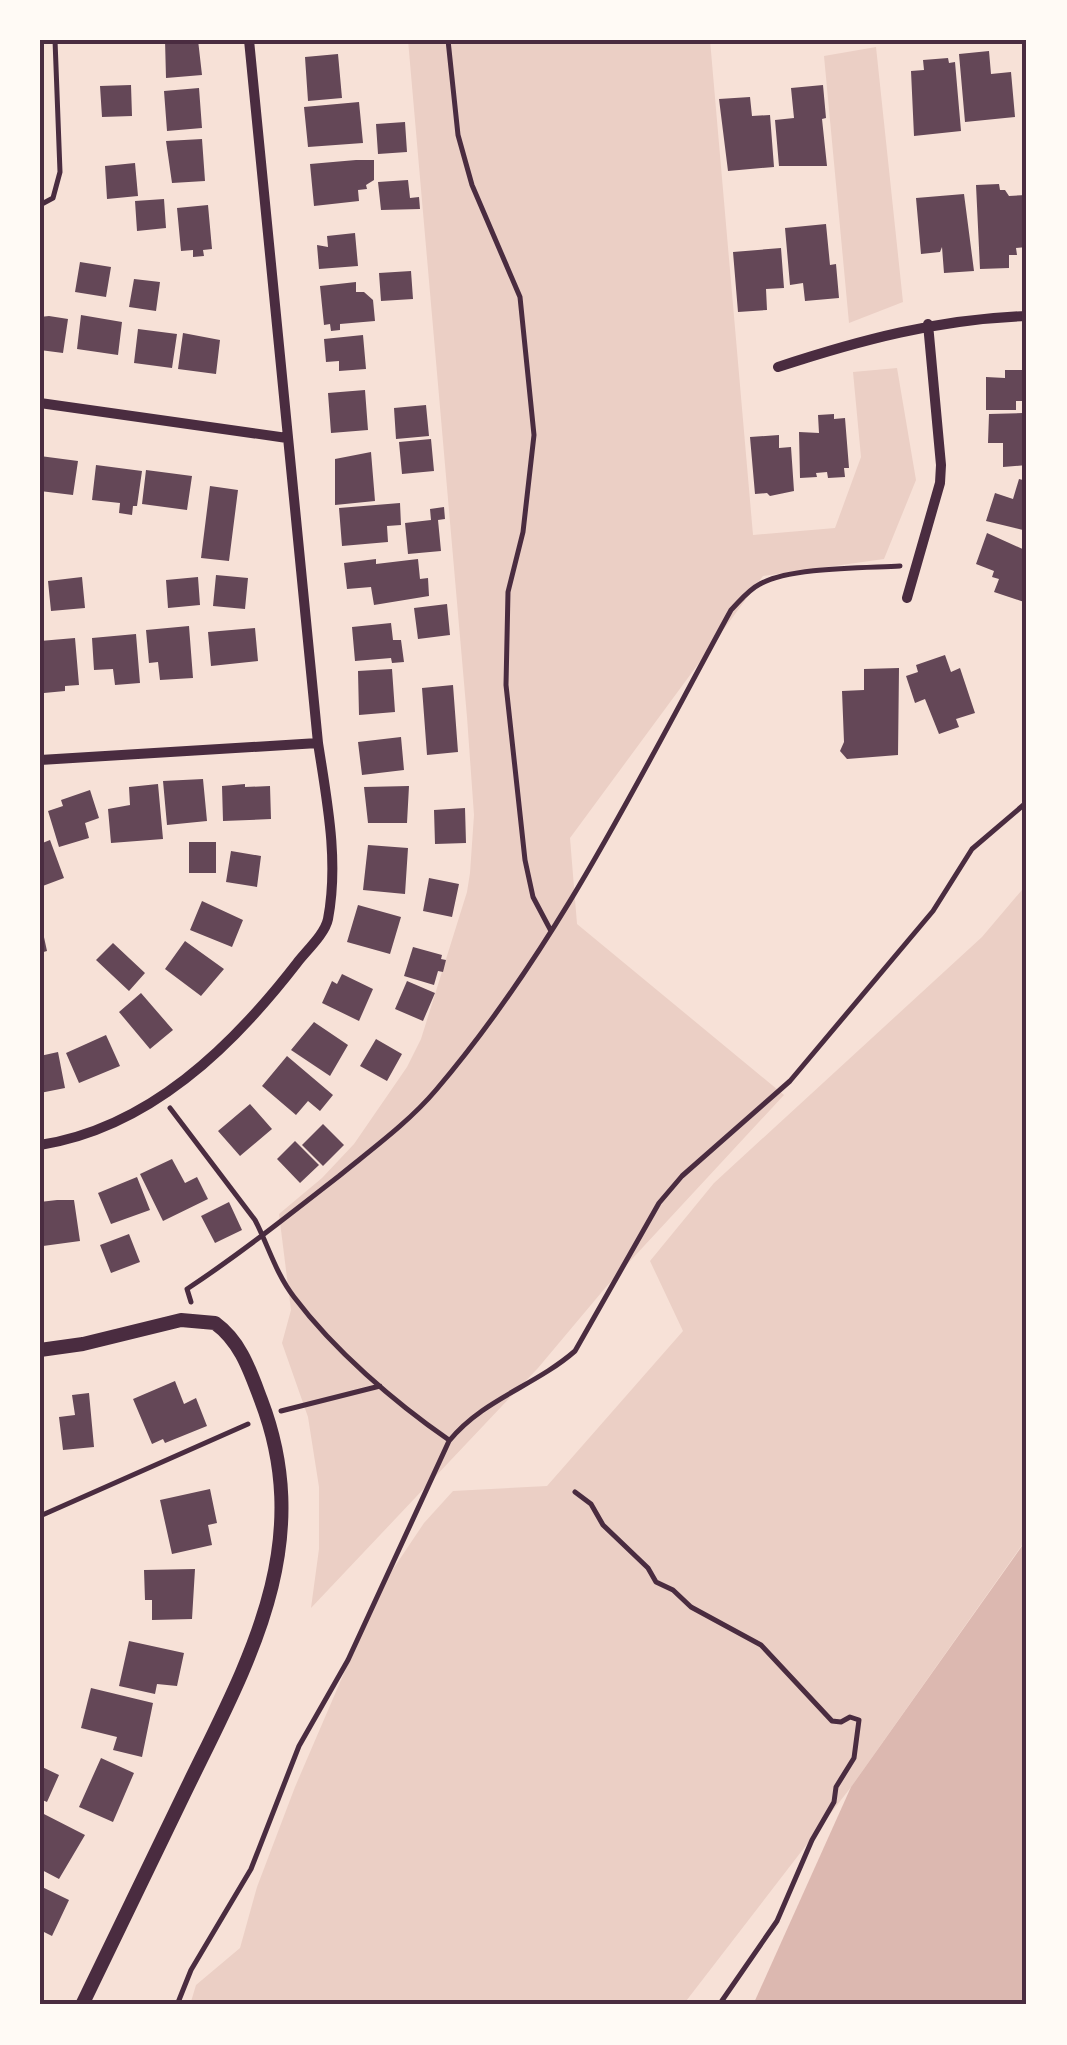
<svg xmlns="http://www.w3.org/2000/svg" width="1067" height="2045" font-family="'Open Sans',sans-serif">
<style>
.green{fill:#ebcfc5}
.water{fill:#dcb8b0}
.building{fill:#644757}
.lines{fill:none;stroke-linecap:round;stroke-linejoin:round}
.path{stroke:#4a2c40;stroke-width:5}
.service{stroke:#4a2c40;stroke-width:5}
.minor{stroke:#4a2c40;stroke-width:10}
.tertiary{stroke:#4a2c40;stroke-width:14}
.neatline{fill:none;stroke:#4a2c40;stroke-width:4}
</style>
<rect width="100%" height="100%" fill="#f7e1d7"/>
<path class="green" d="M 408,40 L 710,40 L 753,535 L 835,528 L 861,457 L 853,372 L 897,368 L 916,480 L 884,559 L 763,576 L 570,838 L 577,924 L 784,1095 L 606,1287 L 538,1368 L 311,1608 L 319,1549 L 319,1487 L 308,1417 L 282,1343 L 291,1310 L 279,1214 L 322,1178 L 354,1144 L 407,1067 L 421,1039 L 467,892 L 470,873 L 474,815 L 467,717 Z
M 876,47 L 903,302 L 849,323 L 824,56 Z
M 1027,884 L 1027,1538 L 851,1787 L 683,2005 L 190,2005 L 196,1985 L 240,1948 L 257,1887 L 295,1787 L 381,1587 L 424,1523 L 453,1491 L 547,1486 L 683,1331 L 650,1261 L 714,1183 L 982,937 Z"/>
<path class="water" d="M 1027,1539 L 1027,2005 L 753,2005 L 851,1787 Z"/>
<path class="building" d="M 165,40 L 198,40 L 202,75 L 166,78 Z
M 989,51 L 991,74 L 1011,72 L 1015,117 L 965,122 L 959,54 Z
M 338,54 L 342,98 L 308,101 L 305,57 Z
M 948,58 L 949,63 L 955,62 L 961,131 L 914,136 L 911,71 L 924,70 L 923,60 Z
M 131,85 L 132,116 L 102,117 L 100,86 Z
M 823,85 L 826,118 L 822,119 L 827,166 L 779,166 L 775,120 L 794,118 L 791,88 Z
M 199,88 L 202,128 L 167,131 L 164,91 Z
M 750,97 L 752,116 L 770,115 L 774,167 L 728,171 L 719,99 Z
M 359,102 L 363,143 L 308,147 L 304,107 Z
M 405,122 L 407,152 L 378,154 L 376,124 Z
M 202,139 L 205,181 L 172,183 L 166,141 Z
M 356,160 L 374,160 L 374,180 L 366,185 L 367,189 L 358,190 L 359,201 L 314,206 L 310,164 Z
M 135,163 L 138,196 L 107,199 L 105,166 Z
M 408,180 L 410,198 L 419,197 L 420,209 L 381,210 L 378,182 Z
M 999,184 L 1000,190 L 1005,190 L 1009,196 L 1026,195 L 1027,247 L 1016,248 L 1017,255 L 1009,255 L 1009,268 L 980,269 L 976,185 Z
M 964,194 L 974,271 L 944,273 L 942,247 L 940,252 L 921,254 L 916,198 Z
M 164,199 L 166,228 L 137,231 L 135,201 Z
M 208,205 L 212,249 L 203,250 L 204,256 L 193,257 L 193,250 L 181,251 L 177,208 Z
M 826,224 L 830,265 L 836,264 L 839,298 L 805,301 L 803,283 L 790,285 L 785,228 Z
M 355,233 L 358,266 L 319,269 L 317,245 L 328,247 L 327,236 Z
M 781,248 L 784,288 L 766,289 L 767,310 L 738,312 L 733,252 Z
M 80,262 L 111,267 L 106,297 L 75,292 Z
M 411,271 L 413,299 L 381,301 L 379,273 Z
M 134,279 L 160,282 L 156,311 L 129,307 Z
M 356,282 L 356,292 L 364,292 L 373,300 L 375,321 L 340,324 L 340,330 L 331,331 L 330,324 L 324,325 L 320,286 Z
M 81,315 L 122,322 L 118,355 L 77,349 Z
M 49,316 L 68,319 L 63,353 L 40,350 L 40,317 Z
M 138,329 L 177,334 L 172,368 L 134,363 Z
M 183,333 L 220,340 L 216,374 L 178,369 Z
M 363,335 L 366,369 L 339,371 L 339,361 L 326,362 L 324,339 Z
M 1005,370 L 1027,370 L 1027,401 L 1016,401 L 1016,410 L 986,410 L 986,377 L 1005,378 Z
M 365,390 L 368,430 L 331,433 L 328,393 Z
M 426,405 L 429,436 L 396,439 L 394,408 Z
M 1023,413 L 1023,417 L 1027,417 L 1027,465 L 1003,467 L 1003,443 L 988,443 L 989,414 Z
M 834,414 L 834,419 L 845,418 L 849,468 L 844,468 L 845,477 L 828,478 L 827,472 L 816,473 L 817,477 L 800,478 L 799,432 L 819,433 L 818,415 Z
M 779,435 L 779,448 L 791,447 L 794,491 L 770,496 L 767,493 L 755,494 L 750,437 Z
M 431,439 L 434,471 L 402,474 L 399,442 Z
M 371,452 L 375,501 L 335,505 L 335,459 Z
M 40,456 L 78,461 L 73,495 L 40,491 Z
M 96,465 L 142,471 L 137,506 L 133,506 L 132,515 L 119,513 L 120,503 L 92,500 Z
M 146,470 L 192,476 L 187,510 L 142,504 Z
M 1019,479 L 1027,481 L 1027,531 L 986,521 L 995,493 L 1013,499 Z
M 210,486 L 238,490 L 229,561 L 201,558 Z
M 400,503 L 401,525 L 387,526 L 388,542 L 342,546 L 339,508 Z
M 444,507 L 445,519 L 438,520 L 441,551 L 408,554 L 405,523 L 431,520 L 430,509 Z
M 987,533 L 1027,551 L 1027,603 L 994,592 L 999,579 L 992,577 L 994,571 L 976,564 Z
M 376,559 L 376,564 L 418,559 L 420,579 L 428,578 L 429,596 L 374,605 L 371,587 L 347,589 L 344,563 Z
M 216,575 L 248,578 L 245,609 L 213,606 Z
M 82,577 L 85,608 L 51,611 L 48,581 Z
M 198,577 L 200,605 L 168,608 L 166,580 Z
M 447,604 L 450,635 L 418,639 L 414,608 Z
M 391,623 L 393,640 L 401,640 L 404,662 L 392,663 L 391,658 L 355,661 L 352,627 Z
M 189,626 L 193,678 L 160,680 L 158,662 L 149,663 L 146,630 Z
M 255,628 L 258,661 L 211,666 L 208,632 Z
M 136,634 L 140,683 L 115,685 L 113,669 L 94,670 L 92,638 Z
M 75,638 L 79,685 L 65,686 L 65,691 L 44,693 L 40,641 Z
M 945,655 L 951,672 L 960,668 L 975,713 L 956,719 L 959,727 L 939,734 L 925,699 L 915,703 L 906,676 L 918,672 L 916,665 Z
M 899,668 L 898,755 L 847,759 L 840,751 L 844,742 L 842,691 L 864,690 L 864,669 Z
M 392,669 L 395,712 L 359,715 L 358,671 Z
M 453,685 L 458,752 L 427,755 L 422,688 Z
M 401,737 L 404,770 L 362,775 L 358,742 Z
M 203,779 L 207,821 L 167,825 L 163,781 Z
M 158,784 L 163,839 L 111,843 L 108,809 L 130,805 L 129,787 Z
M 245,784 L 245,787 L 270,786 L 271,819 L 223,821 L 222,786 Z
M 409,786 L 407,823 L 368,823 L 364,787 Z
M 90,790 L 99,818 L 85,823 L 89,838 L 59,847 L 48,811 L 63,806 L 61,800 Z
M 465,808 L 466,843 L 435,844 L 434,810 Z
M 50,840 L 64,878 L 40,887 L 40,844 Z
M 189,842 L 216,842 L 216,873 L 189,873 Z
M 368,845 L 408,848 L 405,894 L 363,890 Z
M 231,851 L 261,856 L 257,887 L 226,882 Z
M 429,878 L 459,884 L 452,917 L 423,911 Z
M 202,901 L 243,920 L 232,947 L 190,930 Z
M 358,905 L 401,917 L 390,954 L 347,942 Z
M 40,919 L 47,951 L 40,953 Z
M 185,941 L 224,969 L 201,996 L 165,969 Z
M 113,943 L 145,973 L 129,991 L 96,960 Z
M 413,947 L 442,955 L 441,959 L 446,960 L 443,972 L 438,971 L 434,985 L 404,976 Z
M 342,974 L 373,989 L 359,1021 L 322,1003 L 332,981 L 337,984 Z
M 407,981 L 435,993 L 423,1021 L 395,1009 Z
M 141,993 L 173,1030 L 150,1049 L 119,1012 Z
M 314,1022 L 348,1045 L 330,1076 L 291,1050 Z
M 106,1035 L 120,1066 L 79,1083 L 66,1053 Z
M 376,1039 L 402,1054 L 387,1081 L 360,1066 Z
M 58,1052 L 65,1088 L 40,1093 L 40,1056 Z
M 287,1056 L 333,1095 L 320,1111 L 308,1101 L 296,1115 L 262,1086 Z
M 250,1104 L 272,1129 L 240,1156 L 218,1131 Z
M 323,1124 L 344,1145 L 323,1166 L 302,1145 Z
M 295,1141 L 319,1165 L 300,1183 L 277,1159 Z
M 172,1159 L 185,1183 L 197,1177 L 208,1199 L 163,1221 L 140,1174 Z
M 137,1177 L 150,1210 L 111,1224 L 98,1193 Z
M 57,1200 L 74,1200 L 80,1241 L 43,1246 L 40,1202 Z
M 229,1202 L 242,1230 L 215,1243 L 201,1216 Z
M 129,1234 L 140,1262 L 111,1273 L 100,1245 Z
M 175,1381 L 184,1404 L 196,1398 L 207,1426 L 165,1443 L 163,1439 L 152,1444 L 133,1399 Z
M 89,1393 L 94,1447 L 63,1450 L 59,1417 L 75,1415 L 72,1395 Z
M 210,1489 L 217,1523 L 208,1525 L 212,1545 L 172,1554 L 160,1500 Z
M 195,1569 L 192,1619 L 152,1620 L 152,1600 L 145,1600 L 144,1570 Z
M 129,1641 L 184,1653 L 177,1686 L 157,1684 L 155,1694 L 119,1686 Z
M 91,1688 L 153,1703 L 142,1757 L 113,1750 L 117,1737 L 81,1728 Z
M 101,1758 L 134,1773 L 113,1822 L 79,1807 Z
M 40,1766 L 59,1775 L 47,1802 L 40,1799 Z
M 40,1812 L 85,1835 L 59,1879 L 40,1869 Z
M 40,1886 L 69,1900 L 52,1936 L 40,1930 Z"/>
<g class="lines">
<path class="path" d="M 448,40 L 458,135 L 472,185 L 520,297 L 534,435 L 523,532 L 508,592 L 506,685 L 525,860 L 533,897 L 551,931
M 170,1108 L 255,1220 C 268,1245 276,1274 294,1297 C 334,1350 394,1402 449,1440
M 191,1302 L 187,1289 C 240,1254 289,1215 339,1176 C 372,1149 409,1122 436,1090 C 558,947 641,774 731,610 C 740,601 748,590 760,584 C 790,567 864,568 900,566
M 281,1411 L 380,1386
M 575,1492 L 591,1504 L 603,1525 L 648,1568 L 656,1582 L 673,1590 L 691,1607 L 761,1645 L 832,1721 L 841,1722 L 850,1717 L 859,1720 L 854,1758 L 836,1787 L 834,1802 L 812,1840 L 777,1921 L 719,2005
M 40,1516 L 248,1424
M 177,2005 L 191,1970 L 251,1869 L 299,1746 L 348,1660 L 449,1441 C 483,1399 535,1386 575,1351 L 659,1203 L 682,1176 L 790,1081 L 933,911 L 972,849 L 1027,802"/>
<path class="service" d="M 40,205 L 53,198 L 60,172 L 55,40"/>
<path class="minor" d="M 778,367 C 860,340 939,319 1027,316
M 40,403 L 287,438
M 907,598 L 940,483 L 941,465 L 928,324
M 40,760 L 318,743
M 40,1145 C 149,1128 232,1047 297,963 C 306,951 325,934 328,919 C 339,861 327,801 318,743 L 249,40"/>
<path class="tertiary" d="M 40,1350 L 83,1344 L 181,1320 L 215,1323 C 241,1342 250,1371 261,1400 C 317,1546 247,1664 185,1792 C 151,1863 117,1934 82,2005"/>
</g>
<rect width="1067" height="2045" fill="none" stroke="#fffaf5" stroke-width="85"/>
<rect x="42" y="42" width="982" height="1960" class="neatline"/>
</svg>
